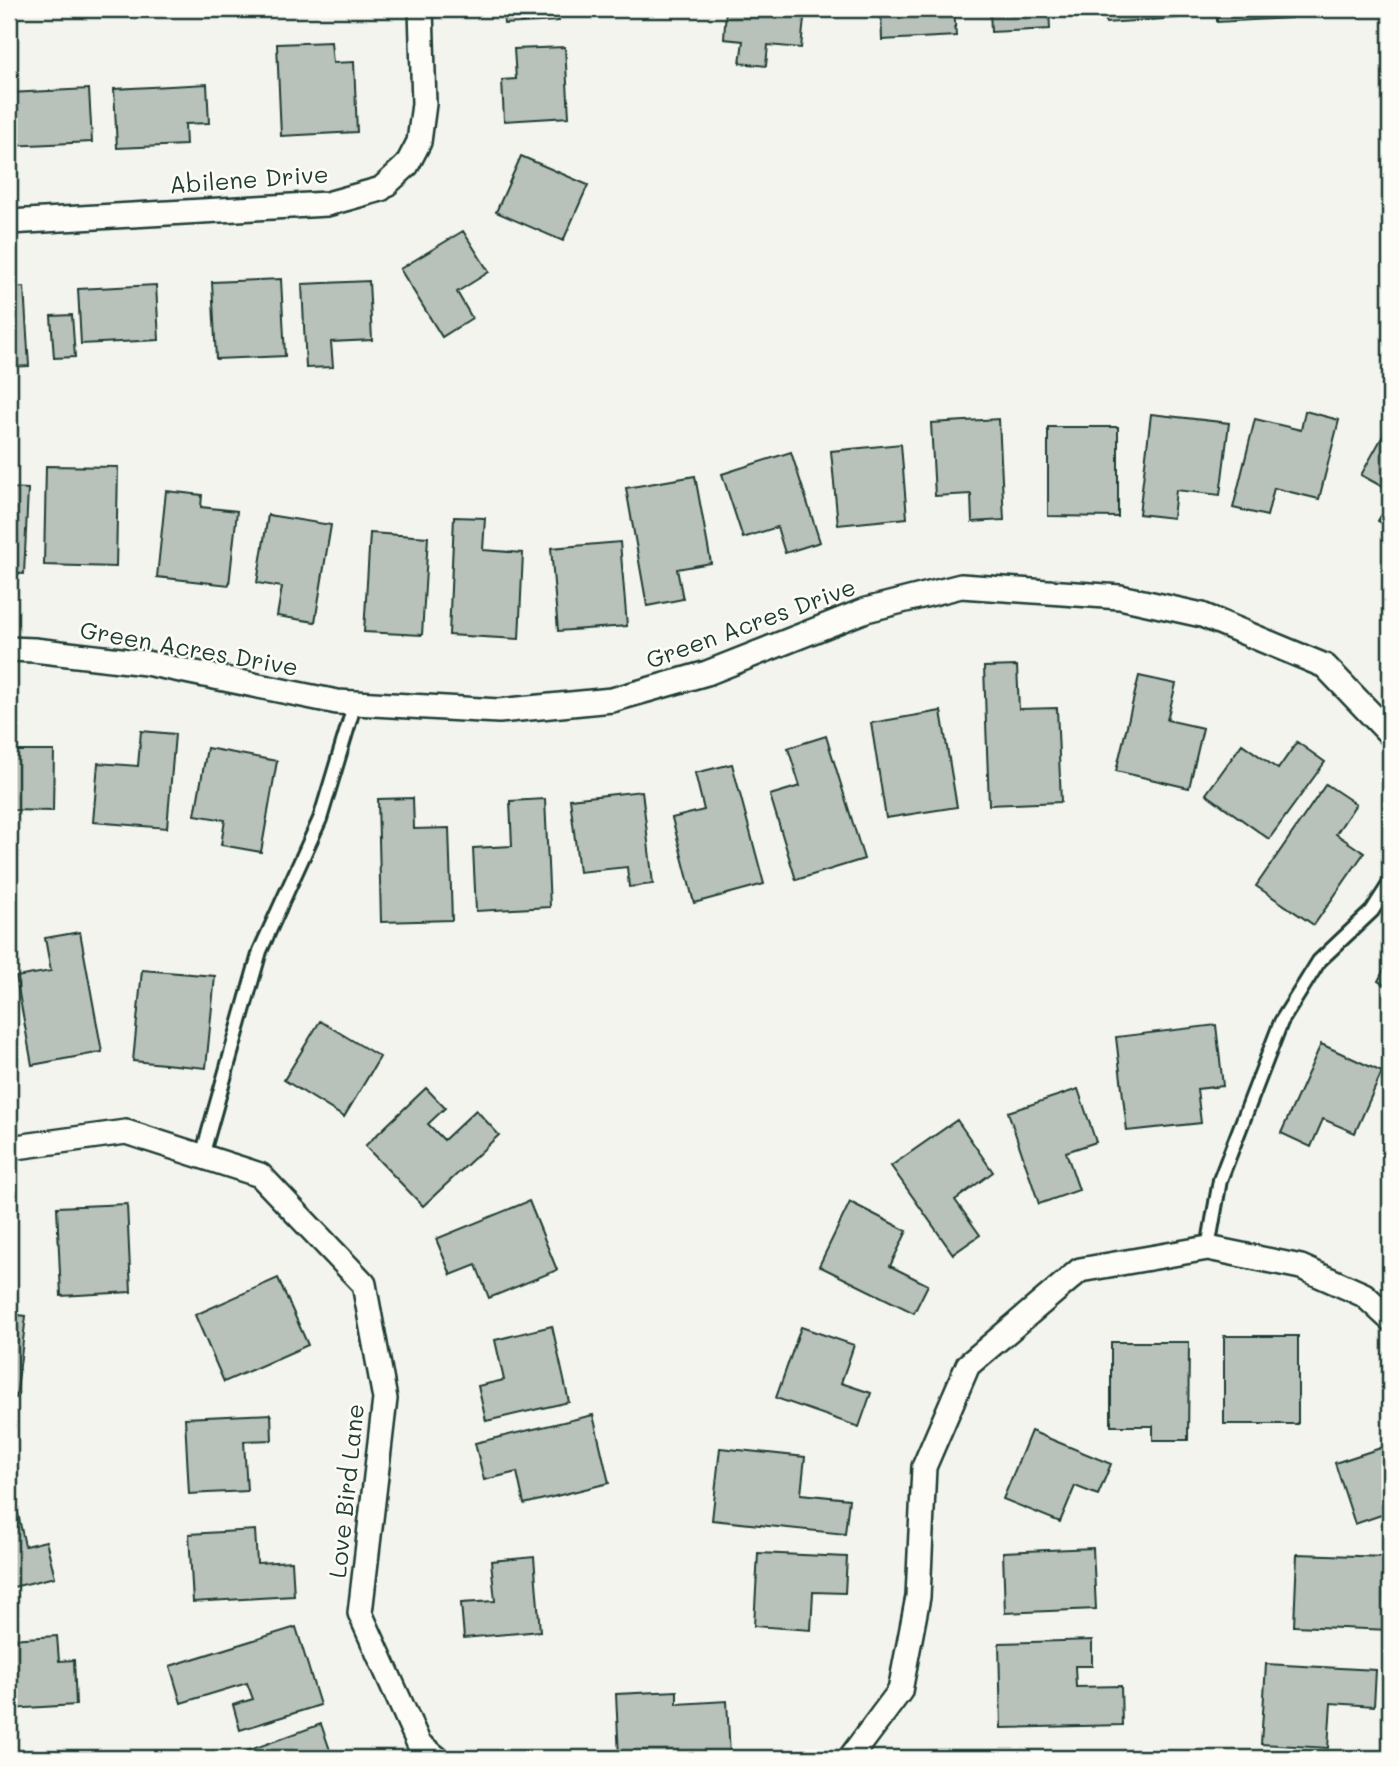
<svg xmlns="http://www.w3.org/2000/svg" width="1399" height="1767" font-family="Mali,sans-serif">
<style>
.building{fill:#b9c1bb;stroke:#1f3d34;stroke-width:2}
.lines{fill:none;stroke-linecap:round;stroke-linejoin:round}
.service-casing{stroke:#1f3d34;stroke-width:18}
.minor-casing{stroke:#1f3d34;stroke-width:28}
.service{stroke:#fdfcf7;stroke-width:12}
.minor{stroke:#fdfcf7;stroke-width:23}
.labels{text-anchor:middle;stroke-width:5;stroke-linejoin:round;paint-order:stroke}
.street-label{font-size:24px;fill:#1f3d34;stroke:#fdfcf7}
</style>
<rect width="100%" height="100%" fill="#f4f4ef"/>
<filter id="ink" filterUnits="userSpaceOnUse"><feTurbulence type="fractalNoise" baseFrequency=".0143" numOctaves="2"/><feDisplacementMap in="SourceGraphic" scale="14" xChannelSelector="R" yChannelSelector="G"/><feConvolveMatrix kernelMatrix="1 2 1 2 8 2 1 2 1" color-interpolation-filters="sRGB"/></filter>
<g filter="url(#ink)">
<path class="building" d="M 503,9 L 558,9 L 559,21 L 504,24 Z
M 726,9 L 805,9 L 801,48 L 768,45 L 766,66 L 740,63 L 743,41 L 724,39 Z
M 881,9 L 954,9 L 956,36 L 882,40 Z
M 990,9 L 1049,9 L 1050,29 L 991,32 Z
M 1105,9 L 1177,9 L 1178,18 L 1106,23 Z
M 1217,9 L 1291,9 L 1291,18 L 1217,22 Z
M 1322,9 L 1390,9 L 1390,10 L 1322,13 Z
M 331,42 L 333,63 L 354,62 L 357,132 L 281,136 L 277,44 Z
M 565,47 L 569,117 L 504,121 L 502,80 L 516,79 L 514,49 Z
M 207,84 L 209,123 L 185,124 L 186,145 L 117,148 L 114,89 Z
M 89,89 L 92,142 L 9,146 L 9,93 Z
M 521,156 L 588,185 L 563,241 L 496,212 Z
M 463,231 L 489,272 L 457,292 L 472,318 L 442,337 L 400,269 Z
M 281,279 L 285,356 L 216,359 L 212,282 Z
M 369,281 L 372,340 L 331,342 L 333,367 L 306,368 L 302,284 Z
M 156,285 L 159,340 L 81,344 L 78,289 Z
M 24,287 L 29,366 L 9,367 L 9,288 Z
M 72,315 L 75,357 L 54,358 L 51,316 Z
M 1305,411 L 1339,420 L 1319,499 L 1274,488 L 1267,516 L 1233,508 L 1255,419 L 1301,430 Z
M 1151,414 L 1229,423 L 1220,495 L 1176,490 L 1173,518 L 1139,514 Z
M 999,419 L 1004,520 L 972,522 L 971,494 L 935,496 L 931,423 Z
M 1390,423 L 1390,491 L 1361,475 Z
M 1048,427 L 1118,427 L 1118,517 L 1048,516 Z
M 901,444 L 907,518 L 838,525 L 831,451 Z
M 791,452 L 820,542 L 785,553 L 777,527 L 743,538 L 722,474 Z
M 46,466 L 118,467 L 116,567 L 44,565 Z
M 695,476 L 711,563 L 677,569 L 683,599 L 647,606 L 626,488 Z
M 9,488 L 28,489 L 24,574 L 9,573 Z
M 166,491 L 202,495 L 201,507 L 237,511 L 229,585 L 157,577 Z
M 1390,500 L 1390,528 L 1378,521 Z
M 268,515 L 331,525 L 315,622 L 277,616 L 282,587 L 257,583 Z
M 454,517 L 485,518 L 483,550 L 523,553 L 519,639 L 449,635 Z
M 370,533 L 428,537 L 422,635 L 364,632 Z
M 620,542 L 627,626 L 558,631 L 551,548 Z
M 1017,666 L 1019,709 L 1057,708 L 1061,802 L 989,805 L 984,667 Z
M 1139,676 L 1176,684 L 1167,720 L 1203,728 L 1189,788 L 1116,771 Z
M 941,711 L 957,807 L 886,818 L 871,723 Z
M 9,720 L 14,720 L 13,751 L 54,751 L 53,811 L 9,810 Z
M 141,731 L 175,734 L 167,828 L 93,822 L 98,763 L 138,766 Z
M 826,736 L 864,859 L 796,880 L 770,795 L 800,786 L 788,748 Z
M 1297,742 L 1325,762 L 1269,839 L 1206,794 L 1242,744 L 1278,769 Z
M 207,748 L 277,761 L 261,852 L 221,845 L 225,820 L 195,815 Z
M 732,764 L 764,884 L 694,903 L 672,818 L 704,810 L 695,773 Z
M 1326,784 L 1356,804 L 1336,834 L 1364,853 L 1314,925 L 1256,886 Z
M 642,791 L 653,884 L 629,887 L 627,867 L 579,872 L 570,799 Z
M 413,798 L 414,829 L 449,828 L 452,920 L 381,922 L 378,799 Z
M 545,799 L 550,907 L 476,911 L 473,848 L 512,846 L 510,801 Z
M 80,932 L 102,1052 L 32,1065 L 16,977 L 51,971 L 45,938 Z
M 1390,958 L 1390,988 L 1378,981 Z
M 142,970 L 215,976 L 206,1068 L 133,1061 Z
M 320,1021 L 380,1057 L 344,1117 L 284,1080 Z
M 1216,1025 L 1223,1086 L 1197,1089 L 1201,1123 L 1127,1131 L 1116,1037 Z
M 1321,1044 L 1382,1072 L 1355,1133 L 1323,1119 L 1311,1147 L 1281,1133 Z
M 426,1088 L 445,1108 L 428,1124 L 444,1140 L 476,1110 L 499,1135 L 423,1206 L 365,1146 Z
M 1078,1089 L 1096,1142 L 1066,1152 L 1079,1190 L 1039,1204 L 1008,1112 Z
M 957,1120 L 993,1172 L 955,1200 L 980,1235 L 953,1254 L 891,1166 Z
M 529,1201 L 557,1270 L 489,1298 L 476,1265 L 451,1275 L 436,1239 Z
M 850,1202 L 907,1231 L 890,1266 L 928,1285 L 914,1313 L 819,1266 Z
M 127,1204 L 131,1292 L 61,1296 L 57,1207 Z
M 278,1278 L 308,1345 L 224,1382 L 195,1315 Z
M 9,1314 L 26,1316 L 16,1398 L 9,1397 Z
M 552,1326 L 569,1402 L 486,1421 L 478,1386 L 504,1380 L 495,1340 Z
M 801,1327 L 854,1345 L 841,1383 L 871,1393 L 859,1427 L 776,1398 Z
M 1224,1336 L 1298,1336 L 1298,1424 L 1224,1424 Z
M 1111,1342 L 1189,1342 L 1188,1440 L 1153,1440 L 1153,1426 L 1111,1426 Z
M 271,1414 L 272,1440 L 244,1441 L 247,1491 L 189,1494 L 185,1418 Z
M 593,1415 L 609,1483 L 524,1504 L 517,1472 L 484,1480 L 475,1443 Z
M 1031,1431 L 1111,1464 L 1098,1495 L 1075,1486 L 1060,1522 L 1003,1499 Z
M 1390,1445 L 1390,1512 L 1355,1524 L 1335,1463 Z
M 720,1448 L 805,1457 L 801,1494 L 849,1499 L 845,1534 L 712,1520 Z
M 17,1509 L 25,1546 L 46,1541 L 55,1577 L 9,1588 L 9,1511 Z
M 255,1530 L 257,1563 L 292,1561 L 294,1596 L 193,1602 L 189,1534 Z
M 1093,1548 L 1096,1609 L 1005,1613 L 1003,1552 Z
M 758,1553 L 847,1557 L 845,1593 L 813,1592 L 811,1630 L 754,1626 Z
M 1297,1554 L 1386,1557 L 1385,1596 L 1390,1596 L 1390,1630 L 1294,1626 Z
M 534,1557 L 540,1631 L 464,1638 L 461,1603 L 495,1601 L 491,1561 Z
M 296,1627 L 320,1705 L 240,1730 L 233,1705 L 253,1699 L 247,1683 L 181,1703 L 170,1666 Z
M 57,1636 L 59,1661 L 74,1660 L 76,1705 L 9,1709 L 9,1639 Z
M 1092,1640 L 1092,1666 L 1075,1666 L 1076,1687 L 1121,1686 L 1122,1725 L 1001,1728 L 999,1643 Z
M 1266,1664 L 1376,1670 L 1374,1706 L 1331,1703 L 1328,1748 L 1261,1744 Z
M 677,1691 L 677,1704 L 727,1701 L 730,1755 L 619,1758 L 616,1694 Z
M 321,1724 L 332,1756 L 327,1758 L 244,1758 L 242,1753 Z"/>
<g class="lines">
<g class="service-casing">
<path id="service" d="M 202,1156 L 260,951 L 320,819 L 355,703
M 1208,1248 L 1220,1180 L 1281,1022 L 1319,961 L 1372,911 L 1390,883"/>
</g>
<g class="minor-casing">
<path id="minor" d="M 9,222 L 327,204 L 381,189 L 407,165 L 419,142 L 424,104 L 421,9
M 9,649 L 34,650 L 146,663 L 337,702 L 499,711 L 612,700 L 707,673 L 866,610 L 961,586 L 1120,597 L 1202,615 L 1325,666 L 1390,734
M 9,1148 L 126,1132 L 260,1175 L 364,1284 L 385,1399 L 360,1613 L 419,1744 L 437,1758
M 850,1758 L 900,1691 L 918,1597 L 924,1467 L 968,1365 L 1080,1270 L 1208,1248 L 1301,1267 L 1364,1295 L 1390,1319"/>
</g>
<use href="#service" class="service"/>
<use href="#minor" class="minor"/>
</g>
</g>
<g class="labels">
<g class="street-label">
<text transform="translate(249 180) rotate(-4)" y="8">Abilene Drive</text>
<text transform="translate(751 624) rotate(-20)" y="8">Green Acres Drive</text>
<text transform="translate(189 649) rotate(10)" y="8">Green Acres Drive</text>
<text transform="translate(347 1491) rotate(-84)" y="8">Love Bird Lane</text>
</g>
</g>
<rect width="1399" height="1767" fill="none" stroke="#fdfcf7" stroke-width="35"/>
<rect x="18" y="18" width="1364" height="1732" fill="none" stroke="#1f3d34" stroke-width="2.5" filter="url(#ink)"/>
</svg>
